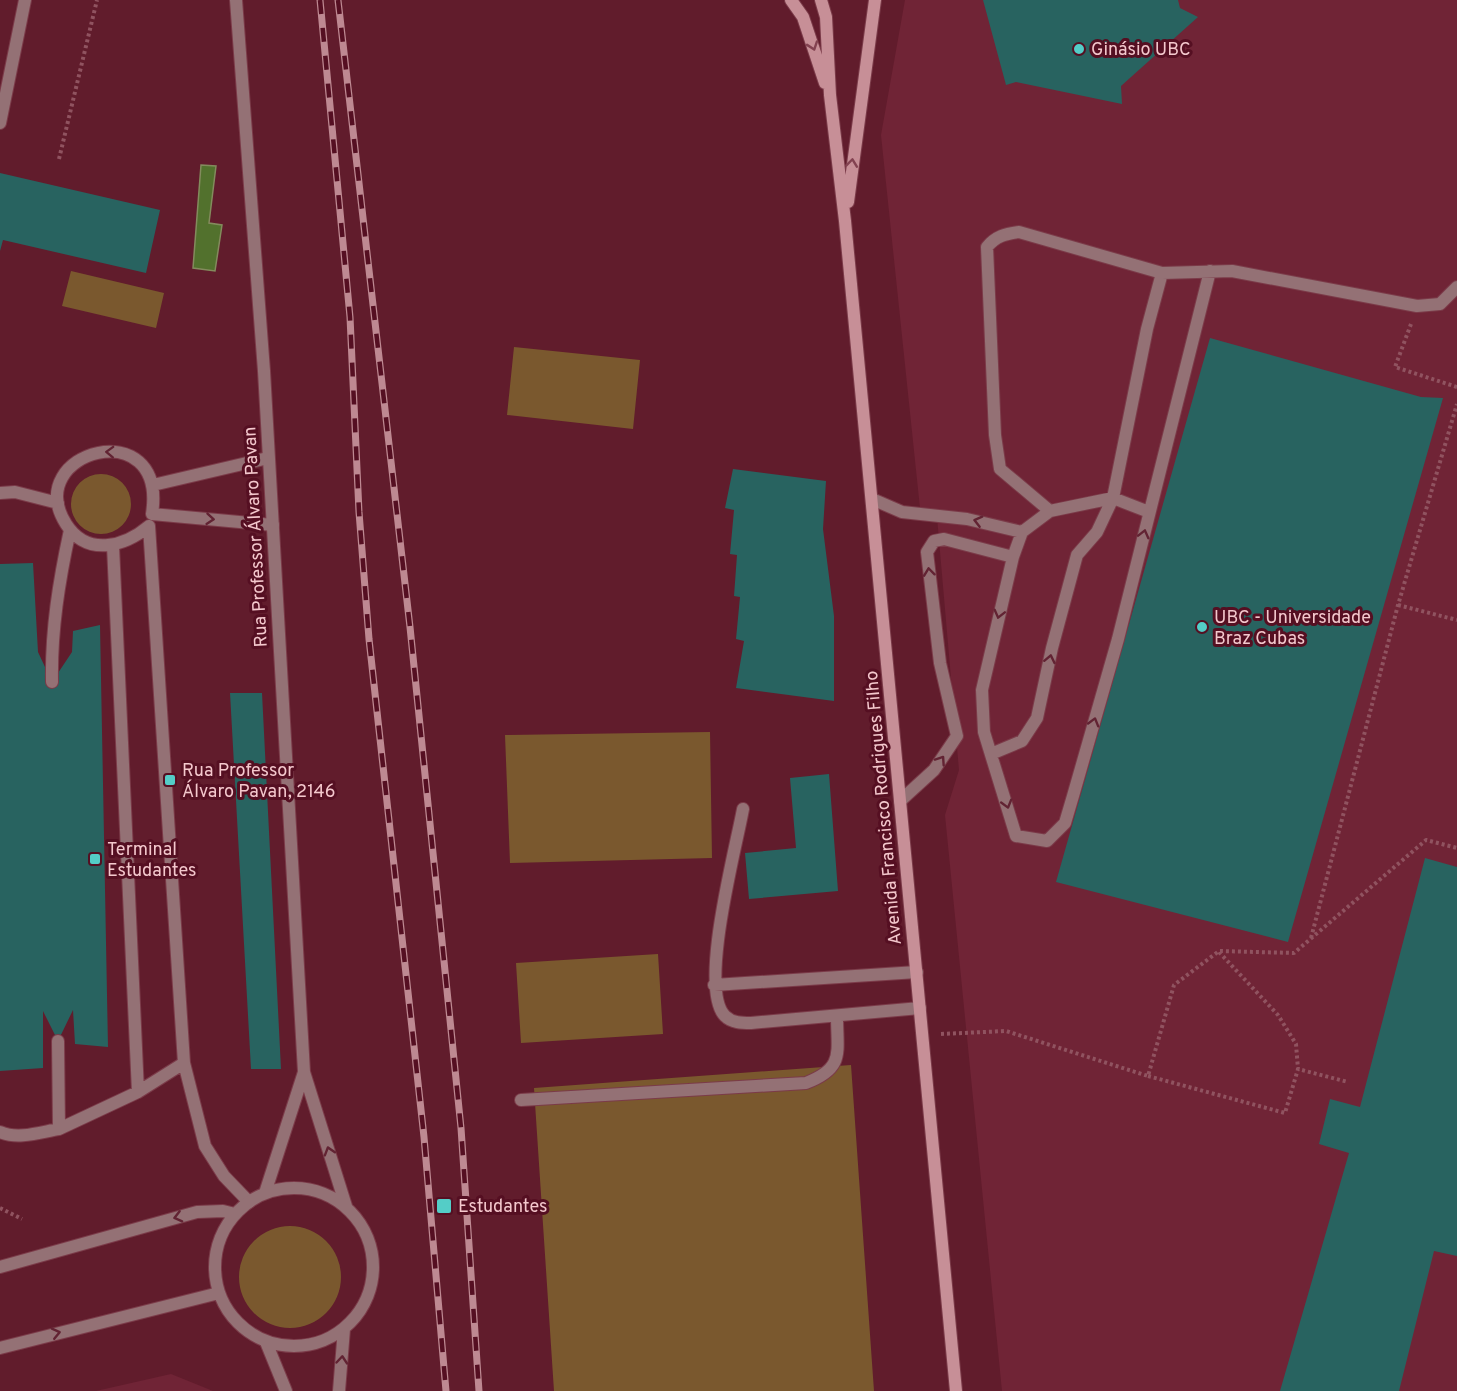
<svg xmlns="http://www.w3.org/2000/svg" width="1457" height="1391" font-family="Overpass,sans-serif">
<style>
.built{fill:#702436}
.green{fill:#7a582e}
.water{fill:#52712d;stroke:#838b5d;stroke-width:1.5}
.building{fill:#286360}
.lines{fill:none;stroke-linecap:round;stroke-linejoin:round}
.service-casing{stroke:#7b3b49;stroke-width:14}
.minor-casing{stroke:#7b3b49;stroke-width:14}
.secondary-casing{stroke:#7b3b49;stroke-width:14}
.path{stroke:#905360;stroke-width:4;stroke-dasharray:3 3;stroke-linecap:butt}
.service{stroke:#947175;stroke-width:12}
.minor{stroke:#947175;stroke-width:12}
.secondary{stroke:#c78f97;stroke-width:12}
.rail-casing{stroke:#be8992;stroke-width:7}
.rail{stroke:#550f22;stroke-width:4.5;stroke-dasharray:14;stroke-linecap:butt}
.oneway{stroke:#834251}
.oneway2{stroke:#622333}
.poi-dot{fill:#54cdc7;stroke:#550f22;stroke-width:2}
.labels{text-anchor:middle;stroke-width:6;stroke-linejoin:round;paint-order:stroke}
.poi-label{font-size:18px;fill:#f4c8cd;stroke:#550f22;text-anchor:start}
.street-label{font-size:18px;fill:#f4c8cd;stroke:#550f22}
</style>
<rect width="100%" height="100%" fill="#611c2c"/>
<path class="built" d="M 905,0 L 1457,0 L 1457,1391 L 1002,1391 L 945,815 L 959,770 L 937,517 L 920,508 L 881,135 Z
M 171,1374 L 213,1391 L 96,1391 Z"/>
<path class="green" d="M 71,271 L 164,293 L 156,328 L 62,306 Z
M 514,347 L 640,360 L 633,429 L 507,415 Z
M71 504a30 30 0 1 1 60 0a30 30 0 1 1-60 0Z
M 710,732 L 712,858 L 510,863 L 505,735 Z
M 658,954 L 663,1034 L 521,1043 L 516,963 Z
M 851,1065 L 874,1391 L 554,1391 L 534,1088 Z
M239 1277a51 51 0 1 1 102 0a51 51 0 1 1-102 0Z"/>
<path class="water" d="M 201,165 L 216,166 L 209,223 L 222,225 L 215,271 L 193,268 Z"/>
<path class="building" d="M 983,0 L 1178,0 L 1180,8 L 1198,17 L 1121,86 L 1122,104 L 1016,82 L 1006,85 Z
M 0,173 L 160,210 L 146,273 L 3,240 L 0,251 Z
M 1210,338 L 1421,397 L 1443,398 L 1288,942 L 1056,882 Z
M 733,469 L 826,481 L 823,529 L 834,616 L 834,701 L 736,688 L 744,641 L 736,639 L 740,597 L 734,596 L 737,555 L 730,554 L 734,510 L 725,508 Z
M 33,563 L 38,652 L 52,682 L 72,652 L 73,631 L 100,625 L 108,1047 L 75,1044 L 73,1010 L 58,1041 L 43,1011 L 43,1068 L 0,1071 L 0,564 Z
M 230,693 L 262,693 L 281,1069 L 251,1069 Z
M 829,774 L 838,891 L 749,899 L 745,853 L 796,848 L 790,778 Z
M 1425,858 L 1457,867 L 1457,1256 L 1434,1251 L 1399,1391 L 1280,1391 L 1349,1153 L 1319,1144 L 1330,1099 L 1360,1107 Z"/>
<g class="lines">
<g class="service-casing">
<path id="service" d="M 0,123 L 25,0
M 153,485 L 268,458
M 0,493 L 15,492 L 58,503
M 872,499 L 902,512 L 967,519 L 1022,532
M 1050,511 L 1022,532 L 1013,557 L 982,690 L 984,732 L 1016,836 L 1047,841 L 1065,823 L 1073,796 L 1118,639 L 1210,271
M 1149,512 L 1113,498 L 1050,511 L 1000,469 L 995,435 L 987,247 C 996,236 1005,234 1019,232 L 1162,273
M 149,526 L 184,1063 L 205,1146 L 224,1176 L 249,1202
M 149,526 C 124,547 87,557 66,524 C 20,451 168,411 152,514 L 273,525
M 113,546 L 138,1092
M 52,682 C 51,630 59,581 70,530
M 991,754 L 1022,741 L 1037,718 L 1052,648 L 1077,555 L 1097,532 L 1113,498 L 1147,329 L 1162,273 L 1232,271 L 1417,306 L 1440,304 L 1457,287
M 900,801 L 934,770 L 957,736 L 940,663 L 927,552 L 934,541 L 944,539 L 1013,557
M 743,809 C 736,848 698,989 725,1016 C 732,1023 742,1023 751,1023 L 920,1008
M 714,985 L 917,972
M 521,1100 L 806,1083 C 845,1068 837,1053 837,1016
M 59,1129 L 138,1092 L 184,1063
M 0,1132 C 18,1140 41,1132 59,1129 L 58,1041"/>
</g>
<g class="minor-casing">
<path id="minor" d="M 236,0 L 264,371 L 304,1072 L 346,1206
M215 1267a79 79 0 1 1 158 0a79 79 0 1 1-158 0Z
M 265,1193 L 304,1072
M 0,1267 L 197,1212 L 223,1211 L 235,1214
M 266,1342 L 286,1391
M 0,1348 L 219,1293
M 339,1391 L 344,1329"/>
</g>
<g class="secondary-casing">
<path id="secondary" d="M 791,0 L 803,17 L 825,83
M 821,0 L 826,17 L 830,95 L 845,221 L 956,1391
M 848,202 L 875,0"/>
</g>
<path class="path" d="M 59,159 L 97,0
M 1411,324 L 1395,367 L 1457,387
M 1398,605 L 1457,620
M 1311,938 L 1398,605 L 1457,404
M 1219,952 L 1278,1015 L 1296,1044 L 1298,1069
M 941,1034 L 1006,1031 L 1148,1076 L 1174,985 L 1219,951 L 1294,953 L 1426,840 L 1457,848
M 1148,1076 L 1285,1113 L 1298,1069 L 1348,1082
M 0,1208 L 22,1219"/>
<use href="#service" class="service"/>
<use href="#minor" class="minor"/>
<use href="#secondary" class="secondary"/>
<g class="rail-casing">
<path id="rail" d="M 320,0 L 350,317 L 359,512 L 369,639 L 424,1137 L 446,1391
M 338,0 L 410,627 L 461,1128 L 479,1391"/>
</g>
<use href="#rail" class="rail"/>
</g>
<defs><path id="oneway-chevron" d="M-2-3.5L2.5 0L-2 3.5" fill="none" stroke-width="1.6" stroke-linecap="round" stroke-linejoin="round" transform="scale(1.5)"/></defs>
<g class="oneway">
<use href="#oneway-chevron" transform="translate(813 46) rotate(71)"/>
<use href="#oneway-chevron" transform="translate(852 163) rotate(-83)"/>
</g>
<g class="oneway2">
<use href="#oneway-chevron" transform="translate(110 452) rotate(-178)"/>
<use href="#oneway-chevron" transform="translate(210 519) rotate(5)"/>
<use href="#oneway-chevron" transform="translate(978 521) rotate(-166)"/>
<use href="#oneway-chevron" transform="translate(1144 534) rotate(-76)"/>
<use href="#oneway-chevron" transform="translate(929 572) rotate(-97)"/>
<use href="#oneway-chevron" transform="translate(999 614) rotate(104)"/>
<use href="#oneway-chevron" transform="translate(1050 659) rotate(-78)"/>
<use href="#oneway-chevron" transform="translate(1094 722) rotate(-74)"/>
<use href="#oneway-chevron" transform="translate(941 760) rotate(-56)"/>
<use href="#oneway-chevron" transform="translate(1007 804) rotate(74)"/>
<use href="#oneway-chevron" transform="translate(329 1151) rotate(-107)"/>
<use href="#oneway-chevron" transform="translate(178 1217) rotate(166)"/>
<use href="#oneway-chevron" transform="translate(56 1333) rotate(-13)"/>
<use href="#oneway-chevron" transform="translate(342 1360) rotate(-85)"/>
</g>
<g class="poi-dot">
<circle cx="1079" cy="49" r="6"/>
<circle cx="1202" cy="627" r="6"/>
<rect x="164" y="774" width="12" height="12" rx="3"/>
<rect x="89" y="853" width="12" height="12" rx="3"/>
<rect x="436" y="1198" width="16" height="16" rx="3"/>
</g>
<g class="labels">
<g class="poi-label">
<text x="1091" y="55">Ginásio UBC</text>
<text x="1214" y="623">UBC - Universidade<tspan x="1214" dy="21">Braz Cubas</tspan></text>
<text x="182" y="776">Rua Professor<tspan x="182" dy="21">Álvaro Pavan, 2146</tspan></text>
<text x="107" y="855">Terminal<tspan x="107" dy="21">Estudantes</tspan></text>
<text x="458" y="1212">Estudantes</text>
</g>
<g class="street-label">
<text transform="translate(255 537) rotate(-93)" y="6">Rua Professor Álvaro Pavan</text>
<text transform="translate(883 808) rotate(-95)" y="6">Avenida Francisco Rodrigues Filho</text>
</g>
</g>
</svg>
